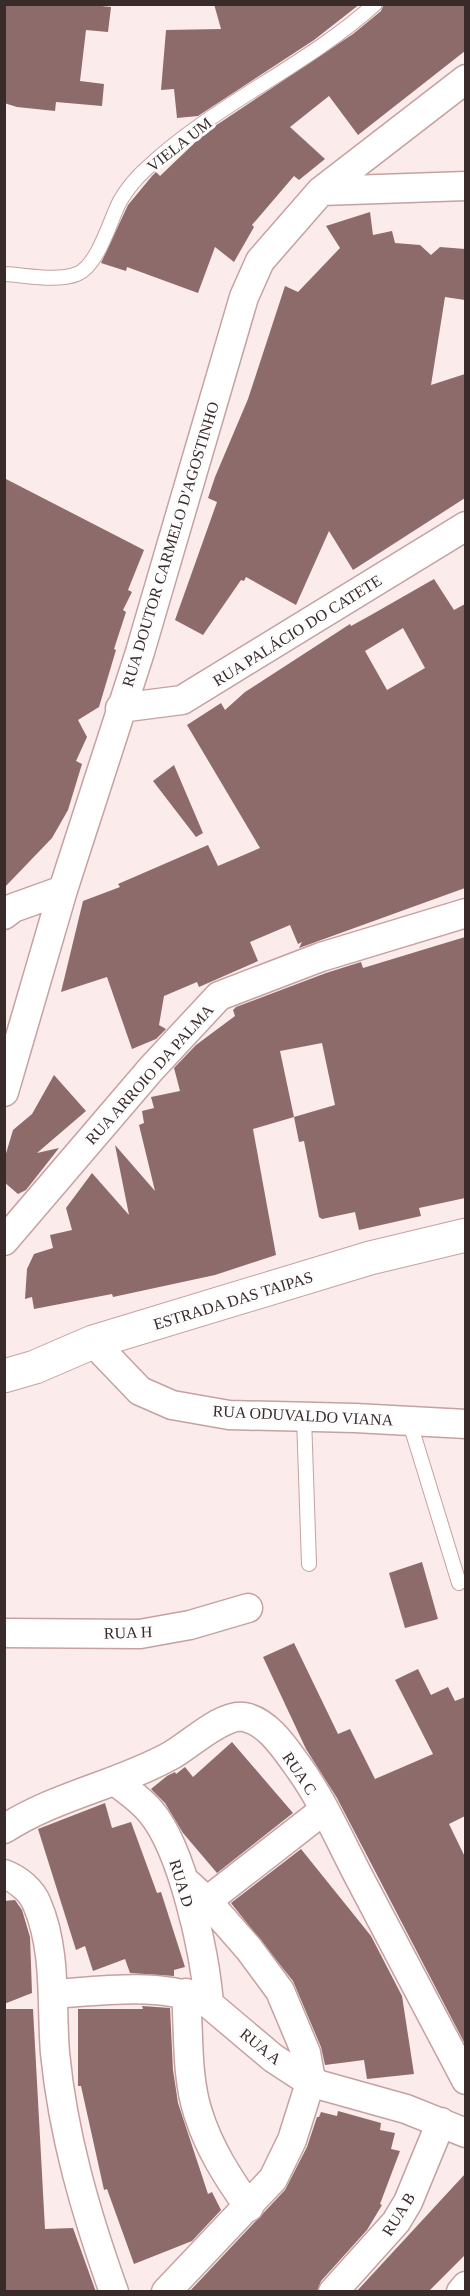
<svg xmlns="http://www.w3.org/2000/svg" width="470" height="2296" font-family="Georgia,serif">
<style>
.building{fill:#8d6b6b;fill-rule:evenodd}
.lines{fill:none;stroke-linecap:round;stroke-linejoin:round}
.lane-casing{stroke:#c6a1a1;stroke-width:16}
.street-casing{stroke:#c6a1a1;stroke-width:31}
.secondary-casing{stroke:#c6a1a1;stroke-width:35}
.lane{stroke:#fff;stroke-width:14}
.street{stroke:#fff;stroke-width:28}
.secondary{stroke:#fff;stroke-width:33}
.labels{text-anchor:middle;stroke-width:6;stroke-linejoin:round;paint-order:stroke}
.street-label{font-size:16px;fill:#3a2b2b;stroke:#fdfdfd}
</style>
<rect width="100%" height="100%" fill="#fbebeb"/>
<path class="building" d="M 4,4 L 82,4 L 111,7 L 108,32 L 86,30 L 80,81 L 104,84 L 102,106 L 56,102 L 55,111 L 17,107 L 4,103 Z
M 214,4 L 360,4 L 314,40 L 198,116 L 177,118 L 174,89 L 161,90 L 166,30 L 221,29 Z
M 384,4 L 465,4 L 465,51 L 358,135 L 329,96 L 290,127 L 325,159 L 299,180 L 294,176 L 252,225 L 254,227 L 234,262 L 215,247 L 198,293 L 127,267 L 126,271 L 101,263 L 128,205 L 152,176 L 156,172 L 160,176 L 206,132 L 353,34 L 381,11 Z
M 370,212 L 373,235 L 392,231 L 395,243 L 420,245 L 431,255 L 440,247 L 465,249 L 465,300 L 445,297 L 431,385 L 465,374 L 465,498 L 353,570 L 329,531 L 296,605 L 246,577 L 244,581 L 241,580 L 203,635 L 175,620 L 217,502 L 208,498 L 215,477 L 248,399 L 285,286 L 298,292 L 340,248 L 326,226 Z
M 4,478 L 144,550 L 128,590 L 132,592 L 123,610 L 126,612 L 114,649 L 116,650 L 99,707 L 78,720 L 87,737 L 76,761 L 82,764 L 68,810 L 52,838 L 4,888 Z
M 434,579 L 454,610 L 465,604 L 465,888 L 299,948 L 302,942 L 298,944 L 290,925 L 250,942 L 258,961 L 199,987 L 197,982 L 164,996 L 159,1025 L 166,1029 L 156,1039 L 132,1049 L 107,977 L 61,992 L 83,901 L 120,887 L 118,884 L 208,845 L 218,866 L 260,848 L 187,725 L 221,703 L 225,710 L 245,692 L 350,624 L 351,626 L 371,615 ZM 403,628 L 425,668 L 387,690 L 365,651 Z
M 174,765 L 203,833 L 196,837 L 153,781 Z
M 465,937 L 465,1198 L 419,1208 L 421,1216 L 359,1230 L 355,1212 L 322,1219 L 319,1217 L 304,1141 L 299,1142 L 294,1117 L 253,1129 L 276,1255 L 215,1275 L 113,1297 L 112,1294 L 34,1309 L 32,1297 L 25,1299 L 27,1269 L 34,1254 L 53,1248 L 50,1235 L 72,1230 L 66,1208 L 92,1173 L 129,1215 L 115,1145 L 155,1191 L 139,1125 L 144,1123 L 142,1111 L 154,1108 L 151,1097 L 180,1091 L 174,1068 L 196,1045 L 235,1016 L 233,1010 L 236,1007 L 326,973 L 361,962 L 363,968 ZM 322,1043 L 335,1105 L 294,1117 L 280,1051 Z
M 54,1075 L 86,1111 L 37,1153 L 59,1148 L 26,1190 L 18,1194 L 4,1182 L 4,1160 L 13,1130 L 32,1114 Z
M 422,1562 L 438,1619 L 405,1628 L 389,1573 Z
M 294,1643 L 338,1734 L 350,1729 L 375,1779 L 433,1754 L 395,1680 L 418,1669 L 431,1695 L 448,1687 L 455,1701 L 465,1697 L 465,1816 L 449,1824 L 465,1857 L 465,2044 L 337,1798 L 306,1749 L 263,1657 Z
M 232,1742 L 293,1813 L 217,1873 L 183,1833 L 165,1803 L 151,1789 L 167,1776 L 175,1772 L 176,1774 L 185,1767 L 193,1777 Z
M 105,1803 L 112,1828 L 131,1822 L 157,1893 L 161,1892 L 185,1967 L 174,1970 L 174,1976 L 130,1973 L 125,1959 L 93,1971 L 85,1946 L 76,1950 L 38,1829 Z
M 301,1849 L 371,1936 L 402,1996 L 414,2074 L 367,2079 L 364,2060 L 325,2065 L 321,2047 L 293,1981 L 231,1903 Z
M 15,1900 L 22,1910 L 30,1937 L 32,1993 L 4,2004 L 4,1901 Z
M 142,2006 L 170,2008 L 173,2070 L 178,2103 L 208,2194 L 212,2192 L 221,2210 L 192,2241 L 134,2264 L 107,2189 L 104,2190 L 81,2086 L 78,2086 L 78,2009 L 143,2009 Z
M 4,2009 L 33,2009 L 45,2229 L 73,2228 L 96,2292 L 4,2292 Z
M 338,2111 L 381,2123 L 380,2130 L 395,2133 L 391,2149 L 400,2151 L 380,2204 L 382,2205 L 367,2230 L 321,2281 L 317,2292 L 189,2292 L 285,2190 L 307,2147 L 317,2117 L 319,2117 L 321,2112 L 337,2116 Z
M 465,2174 L 465,2255 L 428,2292 L 356,2292 Z"/>
<g class="lines">
<g class="lane-casing">
<path id="lane" d="M 4,274 C 26,275 56,282 77,274 C 98,266 110,220 120,201 C 127,189 136,178 146,169 C 215,104 305,67 375,4
M 304,1417 L 309,1564
M 409,1420 L 459,1583"/>
</g>
<g class="street-casing">
<path id="street" d="M 321,191 L 466,186
M 120,708 L 182,700 L 466,526
M 4,915 L 13,908 L 63,890
M 4,1092 L 63,890 L 140,652 L 244,297 L 260,261 L 321,191 L 466,79
M 4,1241 L 151,1069 L 219,996 L 321,957 L 466,913
M 93,1342 L 140,1391 L 172,1405 L 229,1415 L 355,1418 L 466,1424
M 4,1633 L 140,1634 L 190,1625 L 248,1608
M 116,1782 C 128,1791 141,1800 151,1812 C 183,1850 205,1954 209,2004
M 4,1829 C 55,1796 117,1785 170,1756 C 190,1745 223,1713 244,1717 C 267,1721 284,1747 297,1765 C 322,1799 340,1841 360,1879 C 395,1946 430,2013 466,2080
M 4,1874 C 18,1879 32,1891 37,1904 C 57,1951 51,2003 55,2053 C 63,2135 86,2214 114,2292
M 207,1901 L 324,1810
M 186,1993 C 189,2032 186,2076 198,2113 C 209,2148 228,2178 249,2207
M 54,1994 C 100,1991 168,1981 209,2004 L 273,2058 L 299,2075 L 320,2085 L 406,2109 L 466,2133
M 166,2292 L 273,2179 L 292,2140 L 311,2080 L 306,2053 L 280,1991 L 249,1949 L 207,1901 L 185,1881
M 333,2292 L 396,2222 L 408,2202 L 441,2122
M 461,2292 L 466,2286"/>
</g>
<g class="secondary-casing">
<path id="secondary" d="M 4,1376 L 35,1367 L 93,1342 L 370,1258 L 466,1235"/>
</g>
<use href="#lane" class="lane"/>
<use href="#street" class="street"/>
<use href="#secondary" class="secondary"/>
</g>
<g class="labels">
<g class="street-label">
<text transform="translate(179 144) rotate(-38)" y="6">VIELA UM</text>
<text transform="translate(170 544) rotate(-73)" y="6">RUA DOUTOR CARMELO D'AGOSTINHO</text>
<text transform="translate(297 630) rotate(-32)" y="6">RUA PALÁCIO DO CATETE</text>
<text transform="translate(149 1074) rotate(-48)" y="6">RUA ARROIO DA PALMA</text>
<text transform="translate(233 1300) rotate(-17)" y="6">ESTRADA DAS TAIPAS</text>
<text transform="translate(303 1415) rotate(3)" y="6">RUA ODUVALDO VIANA</text>
<text transform="translate(128 1632) rotate(-2)" y="6">RUA H</text>
<text transform="translate(300 1773) rotate(56)" y="6">RUA C</text>
<text transform="translate(182 1883) rotate(73)" y="6">RUA D</text>
<text transform="translate(261 2046) rotate(39)" y="6">RUA A</text>
<text transform="translate(398 2214) rotate(-58)" y="6">RUA B</text>
</g>
</g>
<rect width="470" height="2296" fill="none" stroke="#3a2b2b" stroke-width="12"/>
</svg>
